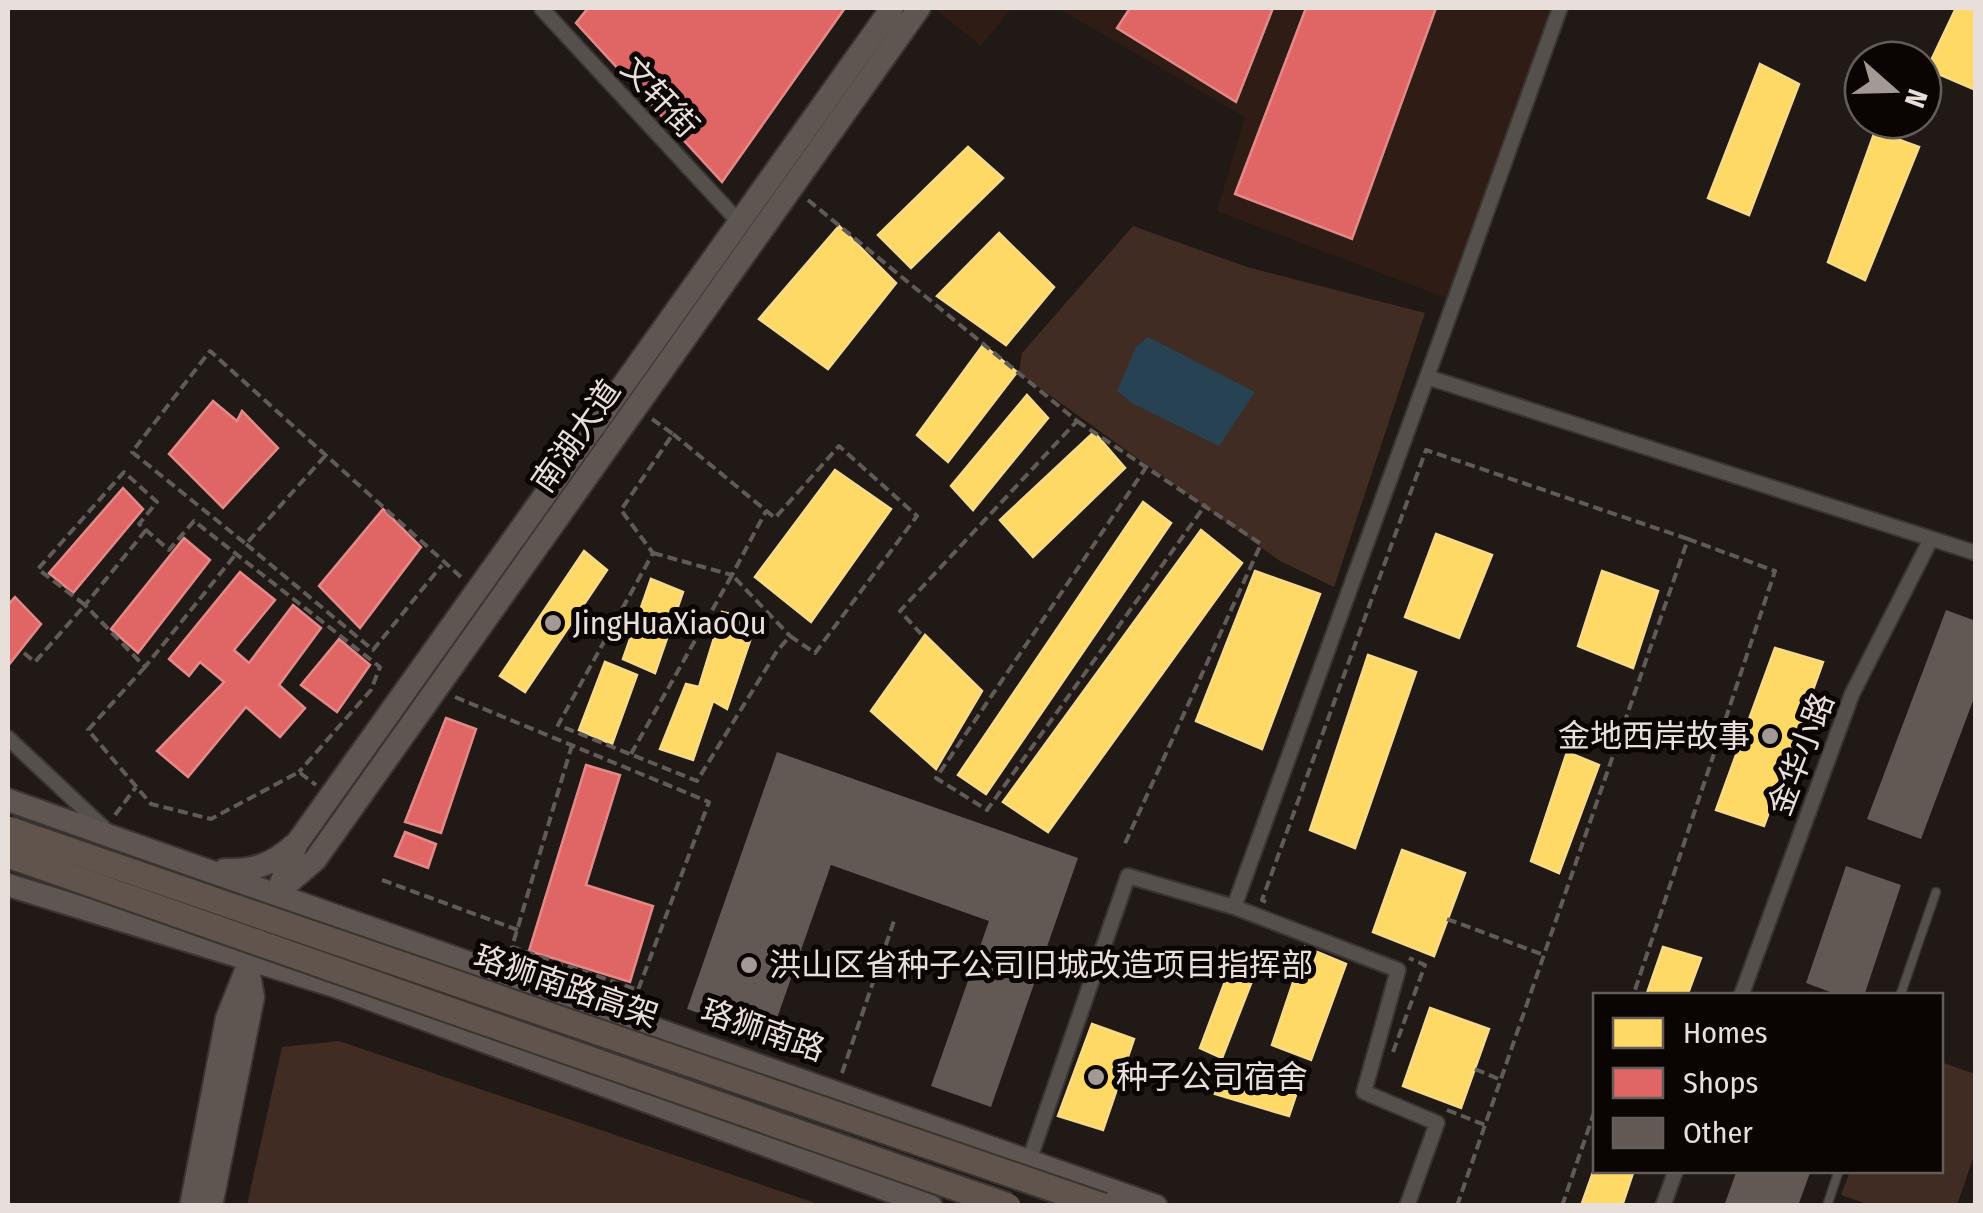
<svg xmlns="http://www.w3.org/2000/svg" width="1983" height="1213" font-family="'Fira Sans Condensed','Noto Sans SC',sans-serif">
<style>
.built{fill:#2f1d15}
.green{fill:#402c23}
.water{fill:#274253}
.homes{fill:#ffd966;stroke:#f8db89;stroke-width:2.5}
.shops{fill:#e06666;stroke:#e38a89;stroke-width:2.5}
.building{fill:#625854}
.lines{fill:none;stroke-linecap:round;stroke-linejoin:round}
.lane-casing{stroke:#3a3432;stroke-width:11}
.street-casing{stroke:#3a3432;stroke-width:18}
.primary-casing{stroke:#3a3432;stroke-width:26}
.path{stroke:#615b58;stroke-width:4;stroke-dasharray:10 5;stroke-linecap:butt}
.lane{stroke:#56504d;stroke-width:8}
.street{stroke:#56504d;stroke-width:14}
.primary{stroke:#5f5551;stroke-width:22}
.highway-bridge-casing{stroke:#3a3432;stroke-width:29;stroke-linecap:butt}
.highway-bridge{stroke:#61544d;stroke-width:25}
.poi-dot{fill:#a39a95;stroke:#0a0503;stroke-width:4}
.labels{text-anchor:middle;stroke-width:10;stroke-linejoin:round;paint-order:stroke}
.street-label{font-size:32px;fill:#e9dfda;stroke:#0a0503}
.poi-label{font-size:32px;fill:#e9dfda;stroke:#0a0503;text-anchor:start}
</style>
<rect width="100%" height="100%" fill="#211916"/>
<path class="built" d="M 934,8 L 1011,8 L 981,46 Z
M 1058,8 L 1560,8 L 1454,301 L 1217,211 L 1245,117 Z"/>
<path class="green" d="M 1133,226 L 1247,267 L 1425,313 L 1334,587 L 1280,561 L 1019,373 L 1022,353 Z
M 339,1041 L 821,1205 L 247,1205 L 282,1047 Z
M 1941,1062 L 1975,1074 L 1975,1153 L 1957,1205 L 1870,1205 L 1841,1195 L 1850,1171 L 1940,1170 Z"/>
<path class="water" d="M 1148,337 L 1255,392 L 1219,446 L 1132,403 L 1117,391 L 1136,347 Z"/>
<path class="homes" d="M 1956,8 L 1976,8 L 1976,90 L 1927,69 Z
M 1760,64 L 1799,84 L 1749,215 L 1708,198 Z
M 1875,131 L 1919,147 L 1865,280 L 1828,262 Z
M 968,147 L 1003,178 L 911,268 L 878,235 Z
M 839,226 L 896,283 L 828,369 L 759,319 Z
M 999,233 L 1054,287 L 1006,345 L 937,296 Z
M 983,345 L 1017,372 L 948,462 L 917,435 Z
M 1027,395 L 1048,418 L 973,510 L 951,486 Z
M 1094,432 L 1125,468 L 1033,557 L 1000,520 Z
M 835,470 L 891,509 L 811,622 L 755,577 Z
M 1143,502 L 1171,523 L 986,794 L 958,775 Z
M 1201,530 L 1242,563 L 1048,832 L 1003,802 Z
M 1436,534 L 1492,555 L 1459,638 L 1405,617 Z
M 584,551 L 607,570 L 525,692 L 500,676 Z
M 1255,571 L 1320,594 L 1262,749 L 1196,721 Z
M 1602,571 L 1658,591 L 1633,668 L 1578,646 Z
M 651,579 L 683,592 L 655,673 L 623,659 Z
M 722,612 L 757,620 L 727,709 L 713,701 L 693,760 L 660,749 L 686,684 L 699,687 Z
M 925,635 L 982,691 L 936,769 L 871,711 Z
M 1775,648 L 1823,662 L 1764,826 L 1716,810 Z
M 1368,655 L 1416,672 L 1355,848 L 1310,830 Z
M 605,662 L 637,675 L 612,744 L 579,730 Z
M 1567,752 L 1599,765 L 1559,873 L 1531,861 Z
M 1402,850 L 1465,873 L 1434,956 L 1373,932 Z
M 1305,947 L 1346,964 L 1311,1060 L 1272,1045 Z
M 1663,947 L 1701,958 L 1687,996 L 1646,996 Z
M 1235,955 L 1259,963 L 1222,1058 L 1200,1048 Z
M 1430,1008 L 1489,1029 L 1461,1108 L 1403,1086 Z
M 1092,1024 L 1134,1039 L 1103,1130 L 1058,1116 Z
M 1225,1066 L 1298,1089 L 1289,1116 L 1215,1094 Z
M 1596,1164 L 1596,1170 L 1634,1170 L 1622,1206 L 1581,1206 Z"/>
<path class="shops" d="M 588,8 L 845,8 L 722,182 L 576,23 Z
M 1130,8 L 1273,8 L 1236,102 L 1117,28 Z
M 1306,8 L 1436,8 L 1352,239 L 1235,194 Z
M 213,401 L 237,421 L 242,411 L 278,448 L 223,508 L 169,454 Z
M 123,488 L 143,509 L 73,593 L 49,573 Z
M 383,509 L 421,547 L 360,628 L 319,586 Z
M 184,538 L 210,560 L 138,653 L 111,629 Z
M 240,572 L 275,600 L 234,650 L 249,663 L 293,605 L 321,628 L 279,685 L 305,708 L 280,737 L 246,707 L 188,777 L 157,751 L 224,682 L 200,662 L 189,676 L 169,659 Z
M 15,597 L 41,624 L 8,666 L 8,605 Z
M 339,639 L 370,665 L 337,712 L 301,685 Z
M 446,718 L 476,729 L 441,833 L 405,822 Z
M 586,765 L 620,775 L 586,885 L 653,906 L 630,982 L 529,951 Z
M 405,832 L 436,844 L 428,868 L 395,856 Z"/>
<path class="building" d="M 1946,610 L 1976,621 L 1976,693 L 1921,839 L 1867,819 Z
M 777,752 L 1078,858 L 991,1107 L 931,1086 L 989,921 L 831,865 L 770,1038 L 687,1009 Z
M 1846,866 L 1901,885 L 1864,996 L 1841,996 L 1806,983 Z
M 1737,1170 L 1811,1170 L 1798,1206 L 1724,1206 Z"/>
<g class="lines">
<g class="lane-casing">
<path id="lane" d="M 1900,996 L 1936,892
M 1827,1206 L 1839,1170"/>
</g>
<g class="street-casing">
<path id="street" d="M 1560,8 L 1427,377 L 1976,553
M 542,9 L 739,222
M 8,738 L 106,830
M 1234,907 L 1427,377
M 1741,996 L 1852,694 L 1931,539
M 1030,1158 L 1128,876 L 1234,907 L 1398,970 L 1364,1092 L 1437,1123 L 1407,1206
M 1663,1206 L 1676,1170"/>
</g>
<g class="primary-casing">
<path id="primary" d="M 8,800 L 1156,1206
M 224,870 C 253,871 272,865 294,845
M 8,885 L 335,986 L 931,1206
M 279,891 L 315,860 L 919,8
M 191,1206 L 227,1018 L 297,843 L 892,8
M 211,1206 L 253,997 L 247,964"/>
</g>
<path class="path" d="M 808,200 L 1077,421 L 900,611 L 921,634
M 652,419 L 673,434 L 621,510 L 653,553 L 558,725 L 697,781 L 777,651 L 790,636 L 815,653 L 917,516 L 839,446 L 775,518 L 673,434
M 1077,421 L 1261,544 L 1123,848
M 325,456 L 246,544 L 132,452 L 210,351 L 461,577
M 1147,466 L 936,778 L 987,810 L 1206,504
M 146,530 L 85,605 L 145,667 L 236,554
M 246,544 L 373,650 L 442,565
M 653,553 L 732,575 L 766,511
M 24,653 L 35,662 L 85,605 L 38,569 L 124,472 L 157,502 L 139,524 L 169,550 L 194,521 L 380,667 L 371,690 L 299,772
M 145,667 L 88,730 L 151,804 L 211,819 L 299,772 L 316,785
M 455,697 L 709,802 L 638,990 L 512,947 L 572,745
M 631,754 L 732,575 L 790,636
M 115,815 L 136,787
M 382,880 L 518,930
M 1266,902 L 1262,900 L 1426,450 L 1688,539
M 1447,919 L 1544,955
M 1393,1052 L 1425,965 L 1409,958
M 1475,1069 L 1501,1080
M 842,1073 L 894,921
M 1447,1110 L 1485,1125
M 1457,1206 L 1688,539 L 1775,571 L 1633,996
M 1562,1206 L 1596,1107"/>
<use href="#lane" class="lane"/>
<use href="#street" class="street"/>
<use href="#primary" class="primary"/>
<g class="highway-bridge-casing">
<path id="highway-bridge" d="M 8,829 L 1103,1206
M 8,855 L 1008,1206"/>
</g>
<use href="#highway-bridge" class="highway-bridge"/>
</g>
<g class="poi-dot">
<circle cx="553" cy="623" r="10"/>
<circle cx="1770" cy="736" r="10"/>
<circle cx="749" cy="965" r="10"/>
<circle cx="1096" cy="1077" r="10"/>
</g>
<g class="labels">
<g class="street-label">
<text transform="translate(660 97) rotate(47)" y="11">文轩街</text>
<text transform="translate(576 436) rotate(-55)" y="11">南湖大道</text>
<text transform="translate(1801 754) rotate(-69)" y="11">金华小路</text>
<text transform="translate(566 986) rotate(19)" y="11">珞狮南路高架</text>
<text transform="translate(763 1030) rotate(19)" y="11">珞狮南路</text>
</g>
<g class="poi-label">
<text x="573" y="634">JingHuaXiaoQu</text>
<text x="1750" y="747" text-anchor="end">金地西岸故事</text>
<text x="769" y="976">洪山区省种子公司旧城改造项目指挥部</text>
<text x="1116" y="1088">种子公司宿舍</text>
</g>
</g>
<rect width="1983" height="1213" fill="none" stroke="#e9dfda" stroke-width="20"/>
<rect x="1593" y="993" width="350" height="180" fill="#0a0503" stroke="#635c59" stroke-width="2.5"/>
<rect x="1613" y="1018" width="50" height="30" fill="#ffd966" stroke="#635c59" stroke-width="2.5"/>
<text x="1683" y="1043" font-size="30" fill="#e9dfda">Homes</text>
<rect x="1613" y="1068" width="50" height="30" fill="#e06666" stroke="#635c59" stroke-width="2.5"/>
<text x="1683" y="1093" font-size="30" fill="#e9dfda">Shops</text>
<rect x="1613" y="1118" width="50" height="30" fill="#625854" stroke="#635c59" stroke-width="2.5"/>
<text x="1683" y="1143" font-size="30" fill="#e9dfda">Other</text>
<g transform="translate(1893 90) rotate(110)"><circle r="48" fill="#0a0503" stroke="#635c59" stroke-width="2.5"/>
<path d="M0-8L18 38L0 25L-18 38Z" fill="#a39a95"/>
<text y="-15" font-size="28" font-weight="bold" text-anchor="middle" fill="#e9dfda">N</text>
</g>
</svg>
